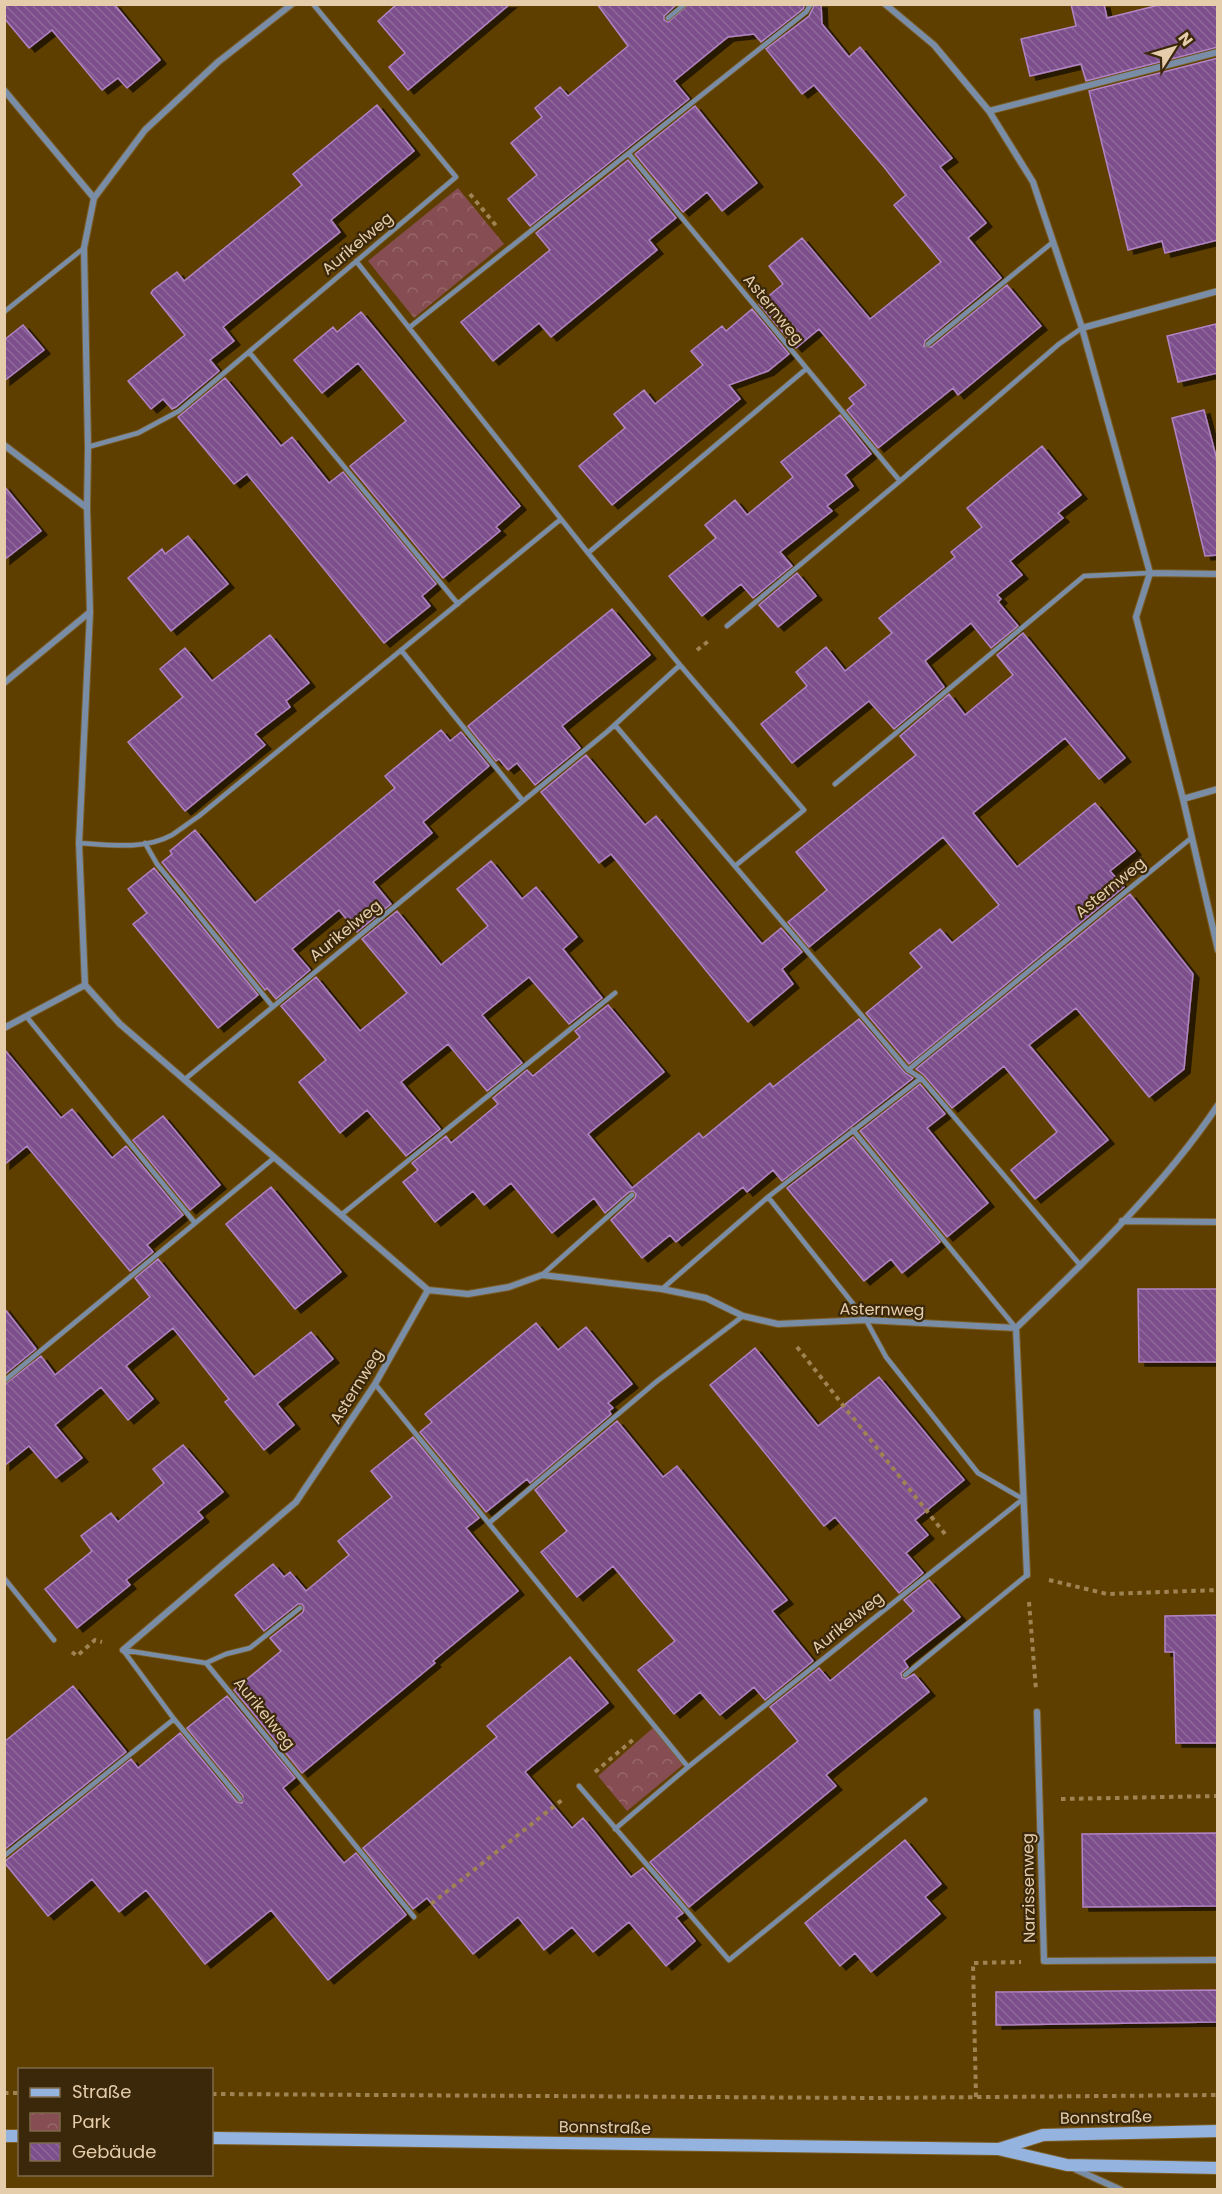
<svg xmlns="http://www.w3.org/2000/svg" width="1222" height="2194" font-family="Poppins,sans-serif">
<style>
.park{fill:url(#park-crowns)}
.building{fill:url(#building-back-hatch);stroke:#b184c4;stroke-width:1.5;filter:url(#shadow)}
.lines{fill:none;stroke-linecap:round;stroke-linejoin:round}
.service-casing{stroke:#7c5e26;stroke-width:6}
.minor-casing{stroke:#7c5e26;stroke-width:8}
.secondary-casing{stroke:#7c5e26;stroke-width:14}
.path{stroke:#9f8353;stroke-width:4;stroke-dasharray:4.5 4.5;stroke-linecap:butt}
.service{stroke:#798da7;stroke-width:4.5}
.minor{stroke:#798da7;stroke-width:6}
.secondary{stroke:#94b3de;stroke-width:12}
.labels{text-anchor:middle;stroke-width:4.5;stroke-linejoin:round;paint-order:stroke}
.street-label{font-size:16px;fill:#e5cdac;stroke:#3b280a}
</style>
<defs>
<pattern id="park-crowns" width="20" height="18" patternUnits="userSpaceOnUse" patternTransform="scale(1.5)"><rect width="20" height="18" fill="#864e52"/><path d="M2 6a3 3 0 1 1 6 0M12 15a3 3 0 1 1 6 0" fill="none" stroke="#976668"/></pattern>
<pattern id="building-back-hatch" width="6" height="6" patternUnits="userSpaceOnUse" patternTransform="scale(1.5)"><rect width="6" height="6" fill="#7b508c"/><path d="M-1 5l2 2M0 0l6 6M5-1l2 2" fill="none" stroke="#8e689a"/></pattern>
<filter id="shadow"><feDropShadow dx="6" dy="4" stdDeviation="0" flood-color="#0009"/></filter>
</defs>
<rect width="100%" height="100%" fill="#5f3f00"/>
<path class="park" d="M 458,188 L 504,244 L 414,318 L 368,261 Z
M 654,1727 L 684,1764 L 627,1811 L 598,1776 Z"/>
<path class="building" d="M 4,4 L 114,4 L 160,60 L 127,88 L 118,78 L 102,90 L 52,30 L 29,48 L 4,18 Z
M 397,4 L 510,4 L 408,90 L 389,67 L 405,53 L 378,21 Z
M 597,4 L 677,4 L 664,16 L 664,20 L 668,22 L 689,4 L 805,4 L 803,9 L 761,42 L 754,34 L 728,37 L 674,81 L 689,99 L 530,226 L 508,199 L 537,175 L 511,143 L 542,117 L 535,108 L 560,87 L 568,96 L 628,46 Z
M 815,4 L 821,4 L 822,24 L 849,57 L 860,47 L 952,158 L 940,167 L 986,223 L 968,238 L 1001,278 L 925,341 L 924,346 L 931,347 L 1007,285 L 1041,326 L 958,395 L 953,388 L 878,448 L 847,410 L 854,404 L 849,398 L 866,385 L 819,329 L 796,348 L 759,304 L 783,284 L 769,266 L 802,238 L 870,319 L 941,262 L 894,205 L 906,195 L 884,167 L 814,85 L 802,94 L 766,49 L 809,16 Z
M 1071,4 L 1104,4 L 1107,18 L 1163,4 L 1218,4 L 1218,47 L 1086,81 L 1081,64 L 1030,76 L 1021,39 L 1076,26 Z
M 1218,58 L 1218,240 L 1165,253 L 1162,241 L 1128,250 L 1089,91 Z
M 377,105 L 414,151 L 331,220 L 340,232 L 223,327 L 234,341 L 210,360 L 219,371 L 176,407 L 172,409 L 163,399 L 151,409 L 128,381 L 185,335 L 151,293 L 153,290 L 177,272 L 184,281 L 274,208 L 302,185 L 293,174 Z
M 695,106 L 757,183 L 722,211 L 707,192 L 683,212 L 635,154 Z
M 628,160 L 676,218 L 649,240 L 657,250 L 551,337 L 539,323 L 493,361 L 461,322 L 550,250 L 536,233 Z
M 752,309 L 789,354 L 768,371 L 729,385 L 740,399 L 612,505 L 579,466 L 625,428 L 614,414 L 644,390 L 655,404 L 703,365 L 691,351 L 722,326 L 726,331 Z
M 361,312 L 520,506 L 496,527 L 500,531 L 443,578 L 350,466 L 406,421 L 358,363 L 322,393 L 294,360 L 333,327 L 337,332 Z
M 1216,324 L 1216,327 L 1218,326 L 1218,373 L 1178,382 L 1167,336 Z
M 23,325 L 44,350 L 4,381 L 4,340 Z
M 225,378 L 281,446 L 292,437 L 329,483 L 343,472 L 436,584 L 422,596 L 430,606 L 384,643 L 247,474 L 234,484 L 178,417 Z
M 1204,410 L 1218,464 L 1218,555 L 1205,556 L 1172,418 Z
M 840,415 L 871,454 L 845,475 L 853,486 L 827,506 L 832,511 L 780,552 L 792,566 L 753,598 L 741,584 L 702,616 L 669,576 L 716,538 L 705,525 L 735,500 L 747,515 L 793,477 L 781,462 Z
M 1042,446 L 1081,495 L 1058,513 L 1063,518 L 1010,561 L 1022,575 L 997,595 L 1001,599 L 998,602 L 1018,626 L 991,648 L 971,623 L 925,661 L 944,687 L 894,729 L 869,701 L 792,763 L 761,724 L 807,686 L 796,672 L 826,647 L 845,671 L 892,633 L 879,618 L 955,557 L 951,552 L 982,527 L 967,508 Z
M 4,486 L 41,531 L 4,560 Z
M 188,536 L 228,584 L 171,631 L 128,578 L 162,549 L 165,554 Z
M 797,573 L 816,596 L 778,627 L 759,605 Z
M 612,609 L 650,655 L 562,726 L 580,748 L 535,785 L 517,763 L 508,770 L 499,759 L 496,761 L 468,726 Z
M 1023,633 L 1125,758 L 1099,779 L 1065,738 L 973,813 L 1017,867 L 1095,803 L 1135,851 L 1110,871 L 1124,887 L 909,1064 L 866,1013 L 922,967 L 910,953 L 940,929 L 952,943 L 999,905 L 943,837 L 809,947 L 788,922 L 827,890 L 796,852 L 916,755 L 900,736 L 949,694 L 965,715 L 1013,675 L 997,655 Z
M 270,635 L 309,683 L 286,701 L 290,707 L 255,734 L 265,745 L 185,811 L 128,742 L 183,697 L 160,669 L 185,648 L 212,681 Z
M 441,730 L 450,741 L 461,732 L 489,766 L 423,822 L 432,833 L 373,882 L 391,904 L 357,932 L 339,910 L 292,949 L 310,970 L 276,999 L 267,988 L 265,990 L 162,862 L 172,854 L 170,851 L 195,830 L 255,903 L 395,788 L 385,776 Z
M 586,755 L 645,825 L 656,816 L 762,944 L 781,928 L 802,952 L 782,969 L 793,984 L 748,1022 L 611,854 L 599,863 L 541,792 Z
M 491,861 L 522,899 L 536,887 L 577,937 L 563,949 L 602,998 L 569,1024 L 529,977 L 482,1015 L 522,1063 L 487,1091 L 448,1044 L 401,1082 L 440,1129 L 406,1156 L 367,1110 L 340,1133 L 299,1082 L 326,1060 L 281,1006 L 316,977 L 360,1031 L 407,993 L 362,939 L 397,911 L 441,965 L 488,926 L 457,889 Z
M 154,868 L 258,995 L 218,1028 L 133,924 L 147,913 L 128,889 Z
M 1130,894 L 1193,974 L 1184,1069 L 1149,1097 L 1076,1008 L 1029,1045 L 1108,1140 L 1035,1199 L 1011,1170 L 1057,1132 L 1004,1066 L 952,1108 L 924,1075 L 916,1069 Z
M 608,1005 L 664,1072 L 588,1134 L 632,1188 L 699,1133 L 703,1138 L 770,1083 L 773,1087 L 859,1019 L 905,1073 L 913,1078 L 782,1181 L 773,1170 L 747,1192 L 743,1187 L 676,1242 L 670,1235 L 642,1258 L 611,1220 L 635,1198 L 636,1194 L 633,1191 L 629,1192 L 605,1213 L 594,1198 L 552,1233 L 511,1183 L 484,1205 L 473,1191 L 435,1222 L 403,1182 L 418,1170 L 412,1163 L 446,1136 L 451,1143 L 498,1104 L 493,1098 L 527,1070 L 533,1076 L 580,1037 L 575,1031 Z
M 4,1049 L 61,1118 L 72,1109 L 112,1158 L 126,1146 L 183,1215 L 147,1245 L 153,1252 L 130,1271 L 27,1146 L 4,1165 Z
M 920,1084 L 945,1114 L 927,1128 L 988,1203 L 947,1237 L 860,1131 Z
M 163,1116 L 220,1185 L 190,1210 L 133,1140 Z
M 853,1137 L 940,1242 L 902,1273 L 891,1259 L 864,1281 L 787,1188 Z
M 271,1187 L 341,1272 L 295,1309 L 226,1224 Z
M 158,1259 L 254,1377 L 311,1332 L 333,1359 L 277,1404 L 294,1425 L 264,1450 L 225,1402 L 229,1399 L 173,1328 L 126,1366 L 153,1399 L 128,1420 L 101,1387 L 55,1425 L 82,1458 L 56,1478 L 29,1446 L 4,1466 L 4,1385 L 41,1356 L 55,1375 L 100,1338 L 150,1297 L 135,1278 Z
M 1138,1289 L 1218,1289 L 1218,1362 L 1139,1362 Z
M 4,1308 L 36,1349 L 4,1375 Z
M 536,1323 L 558,1350 L 586,1327 L 632,1384 L 608,1403 L 613,1408 L 609,1411 L 611,1414 L 530,1483 L 527,1479 L 486,1512 L 420,1432 L 432,1422 L 425,1414 Z
M 755,1348 L 818,1426 L 879,1377 L 964,1480 L 915,1520 L 928,1535 L 906,1553 L 923,1573 L 899,1593 L 835,1517 L 824,1526 L 710,1385 Z
M 617,1421 L 663,1477 L 677,1466 L 787,1600 L 772,1611 L 813,1661 L 765,1700 L 754,1687 L 720,1715 L 700,1692 L 674,1714 L 638,1670 L 675,1641 L 644,1604 L 613,1566 L 577,1597 L 541,1552 L 567,1531 L 535,1490 Z
M 413,1437 L 479,1518 L 466,1528 L 518,1591 L 433,1661 L 435,1663 L 302,1773 L 234,1690 L 281,1651 L 270,1638 L 303,1612 L 304,1607 L 302,1604 L 298,1604 L 264,1631 L 235,1595 L 273,1564 L 284,1577 L 290,1572 L 306,1591 L 349,1555 L 338,1541 L 392,1497 L 371,1471 Z
M 183,1445 L 223,1492 L 198,1512 L 203,1518 L 126,1580 L 130,1585 L 77,1628 L 45,1589 L 92,1551 L 81,1536 L 111,1513 L 118,1522 L 164,1483 L 153,1469 Z
M 929,1580 L 960,1617 L 904,1661 L 908,1667 L 901,1673 L 902,1678 L 906,1679 L 914,1674 L 929,1692 L 826,1775 L 836,1786 L 689,1907 L 650,1862 L 798,1741 L 770,1707 L 819,1668 L 830,1681 L 914,1611 L 904,1600 Z
M 1218,1615 L 1218,1743 L 1176,1743 L 1174,1652 L 1165,1652 L 1165,1616 Z
M 570,1657 L 608,1703 L 525,1772 L 572,1828 L 583,1818 L 631,1877 L 643,1868 L 683,1913 L 676,1918 L 695,1941 L 666,1966 L 629,1922 L 593,1952 L 572,1927 L 544,1950 L 518,1917 L 473,1954 L 427,1898 L 413,1909 L 363,1848 L 497,1737 L 487,1726 Z
M 73,1686 L 126,1752 L 4,1850 L 4,1742 Z
M 227,1696 L 295,1778 L 283,1788 L 337,1855 L 344,1863 L 356,1853 L 406,1915 L 328,1980 L 271,1910 L 205,1964 L 146,1890 L 119,1912 L 92,1879 L 48,1916 L 4,1862 L 131,1759 L 138,1768 L 180,1733 L 237,1802 L 242,1803 L 243,1796 L 187,1728 Z
M 1218,1833 L 1218,1906 L 1083,1907 L 1082,1834 Z
M 905,1840 L 941,1884 L 925,1897 L 940,1914 L 871,1972 L 855,1953 L 840,1966 L 805,1923 Z
M 1218,1990 L 1218,2022 L 996,2025 L 996,1992 Z"/>
<g class="lines">
<g class="service-casing">
<path id="service" d="M 668,18 L 685,4
M 629,154 L 900,481
M 356,261 L 588,553 L 680,665 L 804,810 L 735,866
M 4,312 L 84,248
M 410,327 L 806,12 L 811,4
M 928,344 L 1053,242
M 249,352 L 458,604
M 88,447 L 138,433 L 179,411 L 456,177 L 313,4
M 588,553 L 806,369
M 727,626 L 900,481 L 1059,344 L 1082,328
M 401,650 L 523,801
M 615,725 L 908,1070 L 921,1078 L 1081,1266
M 835,784 L 1084,576 L 1150,573
M 79,843 C 109,845 145,850 172,835 C 181,829 190,822 199,816 L 561,519
M 145,843 L 157,864 L 273,1007
M 26,1016 L 195,1223
M 908,1070 L 1190,839
M 184,1080 L 608,731 L 680,665
M 853,1130 L 1016,1328
M 341,1215 L 615,993
M 542,1275 L 632,1195
M 662,1289 L 768,1197 L 921,1078
M 4,1381 L 274,1158
M 375,1384 L 688,1767
M 489,1523 L 656,1382 L 743,1316
M 4,1578 L 54,1640
M 206,1663 L 226,1654 L 250,1648 L 300,1608
M 905,1675 L 1027,1575
M 579,1786 L 729,1960 L 925,1800
M 240,1799 L 174,1719 L 123,1650 L 206,1663 L 414,1917
M 615,1829 L 688,1767 L 1023,1499 L 978,1473 L 886,1357 L 866,1320 L 768,1197
M 4,1856 L 174,1719"/>
</g>
<g class="minor-casing">
<path id="minor" d="M 292,4 L 218,62 L 145,130 L 94,198 L 84,248 L 88,447 L 87,508 L 90,612 L 79,843 L 85,985 L 120,1024 L 428,1290
M 885,4 L 934,45 L 989,111 L 1033,182 L 1082,328 L 1150,573 L 1136,617 L 1183,799 L 1218,950
M 4,90 L 94,198
M 989,111 L 1218,52
M 1082,328 L 1218,291
M 4,445 L 87,508
M 1150,573 L 1218,574
M 4,683 L 90,612
M 1183,799 L 1218,789
M 4,1028 L 85,985
M 1122,1221 L 1218,1222
M 428,1290 L 468,1294 L 509,1287 L 542,1275 L 662,1289 L 706,1298 L 743,1316 L 778,1324 L 866,1320 L 1016,1328 C 1086,1261 1164,1186 1218,1105
M 1016,1328 L 1027,1575
M 123,1650 L 296,1502 L 375,1384 L 428,1290
M 1037,1712 L 1044,1961 L 1218,1960
M 1075,2169 L 1121,2190"/>
</g>
<g class="secondary-casing">
<path id="secondary" d="M 4,2136 L 20,2136
M 212,2138 L 998,2149 L 1067,2165 L 1218,2168
M 999,2149 L 1043,2135 L 1218,2131"/>
</g>
<path class="path" d="M 470,194 L 498,228
M 697,650 L 710,640
M 797,1347 L 945,1534
M 1049,1580 L 1107,1594 L 1218,1590
M 1029,1602 L 1036,1690
M 72,1652 L 77,1656 L 95,1640 L 102,1642
M 595,1772 L 635,1738
M 1061,1799 L 1218,1796
M 431,1904 L 562,1800
M 4,2093 L 20,2093
M 212,2094 L 872,2098 L 1218,2095
M 976,2097 L 973,1963 L 1021,1962"/>
<use href="#service" class="service"/>
<use href="#minor" class="minor"/>
<use href="#secondary" class="secondary"/>
</g>
<g class="labels">
<g class="street-label">
<text transform="translate(357 243) rotate(-40)" y="6">Aurikelweg</text>
<text transform="translate(774 309) rotate(51)" y="6">Asternweg</text>
<text transform="translate(1110 887) rotate(-39)" y="6">Asternweg</text>
<text transform="translate(345 930) rotate(-39)" y="6">Aurikelweg</text>
<text transform="translate(882 1309) rotate(1)" y="6">Asternweg</text>
<text transform="translate(356 1386) rotate(-58)" y="6">Asternweg</text>
<text transform="translate(847 1622) rotate(-39)" y="6">Aurikelweg</text>
<text transform="translate(265 1713) rotate(51)" y="6">Aurikelweg</text>
<text transform="translate(1028 1888) rotate(-91)" y="6">Narzissenweg</text>
<text transform="translate(1106 2117) rotate(-1)" y="6">Bonnstraße</text>
<text transform="translate(605 2127) rotate(1)" y="6">Bonnstraße</text>
</g>
</g>
<rect width="1222" height="2194" fill="none" stroke="#e5cdac" stroke-width="12"/>
<rect x="18" y="2068" width="195" height="108" fill="#3b280a" stroke="#7f6a4b" stroke-width="1.5"/>
<rect x="30" y="2088" width="30" height="9" fill="#94b3de" stroke="#7f6a4b" stroke-width="1.5"/>
<text x="72" y="2098" font-size="18" fill="#e5cdac">Straße</text>
<rect x="30" y="2113" width="30" height="18" fill="url(#park-crowns)" stroke="#7f6a4b" stroke-width="1.5"/>
<text x="72" y="2128" font-size="18" fill="#e5cdac">Park</text>
<rect x="30" y="2143" width="30" height="18" fill="url(#building-back-hatch)" stroke="#7f6a4b" stroke-width="1.5"/>
<text x="72" y="2158" font-size="18" fill="#e5cdac">Gebäude</text>
<g transform="translate(1174 48) rotate(53)" stroke="#3b280a" stroke-width="4.5" paint-order="stroke">
<path d="M0-4.5L10 22L0 15L-10 22Z" fill="#e5cdac"/>
<text y="-9" font-size="16" font-weight="bold" text-anchor="middle" fill="#e5cdac">N</text>
</g>
</svg>
